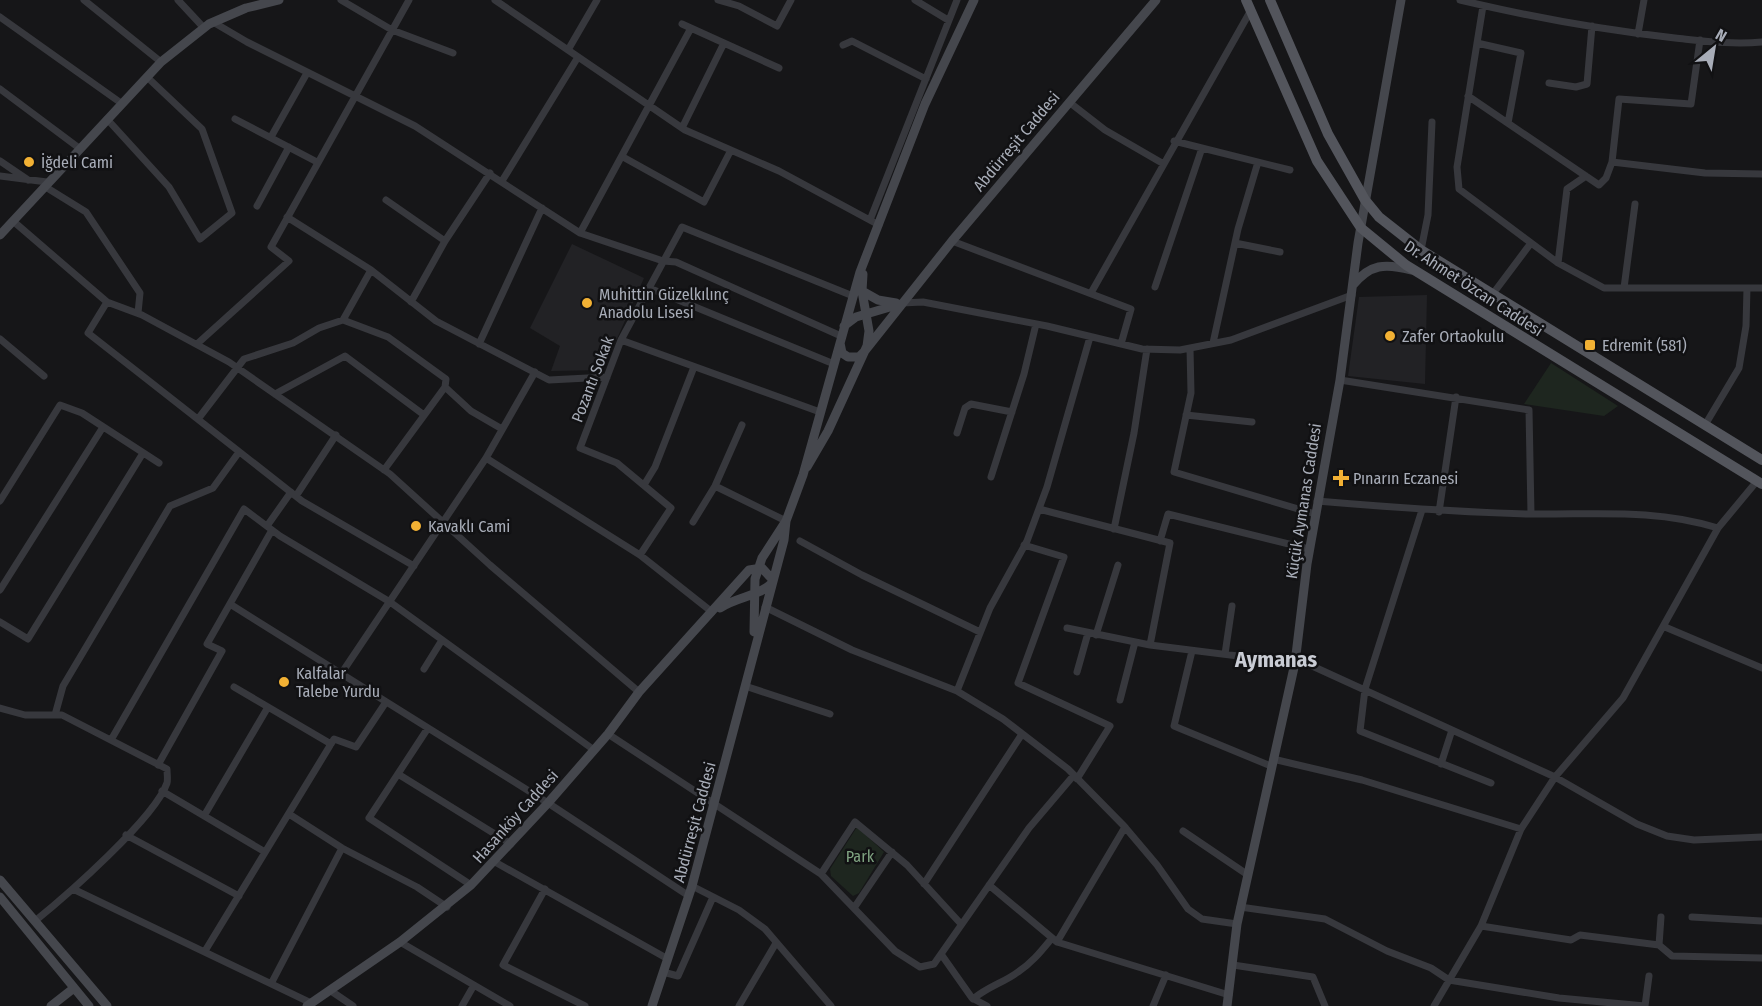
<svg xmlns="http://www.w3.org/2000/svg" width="1762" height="1006" viewBox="0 0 1762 1006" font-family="'Fira Sans Condensed',sans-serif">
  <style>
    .built { fill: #222225 }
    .green { fill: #1e261f }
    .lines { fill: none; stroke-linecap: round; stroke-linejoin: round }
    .street { stroke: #37383d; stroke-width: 7 }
    .secondary { stroke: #45474d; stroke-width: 9 }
    .primary { stroke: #53555c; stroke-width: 10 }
    .poi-dot { fill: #f2b134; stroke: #111113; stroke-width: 2 }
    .labels { text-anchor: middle; stroke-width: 5; stroke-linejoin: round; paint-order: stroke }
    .street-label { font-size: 16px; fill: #a8adb8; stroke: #111113 }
    .poi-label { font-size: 16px; fill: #a8adb8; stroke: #111113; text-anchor: start }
    .park-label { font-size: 16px; fill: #7fa381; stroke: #111113 }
    .district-label { font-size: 22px; font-weight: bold; fill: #c9ccd4; stroke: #111113 }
  </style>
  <rect width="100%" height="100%" fill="#161618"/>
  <path class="built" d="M572,244L644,278L603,370L551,371L560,346L530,328Z
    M1427,295L1425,384L1348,376L1359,297Z"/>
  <path class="green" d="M1551,363L1618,406L1604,416L1524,404Z
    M857,827L884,852L859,893L853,896L831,876L830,869Z"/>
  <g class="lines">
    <path class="street" d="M84,0L161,62
      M178,0L204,28
      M341,0L392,30L453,53
      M495,0L685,130L779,171L879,225
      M718,0L739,6L777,26L791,0
      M915,0L948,20
      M1460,0C1531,17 1603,30 1675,38C1704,41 1733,45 1762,42
      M1483,6L1457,167L1459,189L1558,263L1604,288H1762
      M0,17L121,103
      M213,22L247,42L415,126L580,233L663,261L676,262L841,336
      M682,24L779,68
      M1638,34L1644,0
      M1477,43L1521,53L1508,123
      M843,45L852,41L926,79
      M568,50L597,0
      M1549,83L1576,87L1587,84L1592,26
      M0,89L79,148
      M1468,96L1599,185L1606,178L1612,162L1705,173L1762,174
      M1069,102L1105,130L1162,163
      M107,119L169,187L200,239L232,213L202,129L147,77
      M235,119L317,162
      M682,128L724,43
      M271,137L307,73
      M1174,141L1290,170
      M623,157L704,202L731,150
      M0,161L28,180
      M1612,162L1619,99L1691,104L1700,40
      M0,176L47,182
      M502,181L578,57
      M44,186L86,212L140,293L138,313
      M386,200L445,241
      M257,206L289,147
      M287,217L371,270L436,321L549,380L607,377
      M870,220L957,0
      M13,221L107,302L142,315L229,362L390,474L490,565L639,692
      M580,233L691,28
      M952,241L1131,309L1121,344
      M1235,243L1280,252
      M1421,250L1428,215L1432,122
      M1558,263L1567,189L1586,176
      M1155,287L1202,148
      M649,288L834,364
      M1624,288L1635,204
      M1091,293L1251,10
      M1492,295L1531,243
      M107,302L88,333L302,501L414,566
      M411,302L445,241L490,173
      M902,303L923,302L1047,326L1142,349L1180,350L1231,340L1352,295
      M343,320L371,270
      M0,339L44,376
      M621,340L820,412
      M1213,343L1238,229L1258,162
      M197,344L289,261L271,247L409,0
      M479,344L542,208
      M1190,348L1191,393L1174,472L1315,514
      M1340,380L1529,410L1531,514
      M275,394L345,356L424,415
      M1186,415L1252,422
      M198,419L244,359L293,343L319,328L343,320L388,337L446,379L445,387
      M1705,425L1739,368L1746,326L1747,288
      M957,433L965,408L971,404L1012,412
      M486,458L640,555L712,612
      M384,470L445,387L471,411L502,429
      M991,477L1024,374L1036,324
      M644,485L655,467L694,367
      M715,486L786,521
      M296,496L336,435
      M0,501L60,405L82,413L159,463
      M1317,501C1387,507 1457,512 1528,514C1594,515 1654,508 1718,528
      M1039,509L1170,543L1150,645
      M1422,510L1365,689L1360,731L1491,783
      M1439,512L1456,397
      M693,522L715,486L742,425
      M267,526L291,492
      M1114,529L1134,433L1147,349
      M800,541L862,575L980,632
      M1160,541L1168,514L1309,549
      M1024,545L1064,557L1018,683L1110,726L1077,779
      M640,555L671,508L617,463L580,448L621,340L682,227L853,296
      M0,590L103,427
      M230,604L548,803L689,896
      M765,607L852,650L957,691L1003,719L1068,769L1124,826L1157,865L1188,909L1202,919L1237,924
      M0,622L28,639L143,453
      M1665,627L1762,668
      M1067,628L1150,645L1310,665L1555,777L1637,824L1667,836L1694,840L1762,837
      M1096,635L1118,565
      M1192,651L1174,726L1271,766
      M1225,654L1232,606
      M424,669L442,640
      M1077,672L1088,633
      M341,674L486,458L535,372
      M745,686L830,714
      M234,687L331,744
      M957,691L990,608L1027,541L1047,487L1090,337
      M1120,700L1135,642
      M0,708L25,715H62L167,769C167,774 168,779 167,783C155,818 66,896 35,921
      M55,715L63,686L170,506L213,488L239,452
      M428,728L369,818L471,885
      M608,734L821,874L895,951L920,967L934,964L1029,828L1074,775
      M111,740L244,509L280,536L390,602L594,750
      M1273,759L1362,780L1521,829
      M1441,764L1452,730
      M158,765L222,651L207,644L272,530
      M398,774L511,844
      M162,791L265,852
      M289,814L342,848L417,887L447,907
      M204,816L268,707
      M1183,831L1248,875
      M126,835L239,896
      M495,862L668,959
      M821,874L855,822L907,865L961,924
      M924,884L1022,734
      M989,885L1057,942L1229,995
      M692,886L739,910L765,929L831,1006
      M73,889L311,1003
      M545,889L503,965L585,1006
      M1240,907L1325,919L1387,951L1431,968L1449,980L1559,998L1645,1006
      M854,908L892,852
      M1692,917L1762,921
      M1481,926L1571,940L1580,935L1659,945L1672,956L1762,958
      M400,942L510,1006
      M1057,942L1125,827
      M1659,945L1661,917
      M205,951L334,739L356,747L386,702
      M941,954L972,998L987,1006
      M1233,965L1313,977L1325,1006
      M663,972L678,976L713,897
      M272,982L342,848
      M331,991L353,1006
      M973,999C989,986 1003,983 1018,972C1032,963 1042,950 1052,938
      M462,1006L474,985
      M739,1006L776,943
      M1153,1006L1166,975
      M1434,1006L1481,926L1521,829L1555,777L1623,698L1718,528L1757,481
      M1645,1006L1649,976"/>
    <path class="secondary" d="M0,235L161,62L209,24L246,8L279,0
      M1353,285C1370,264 1385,263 1411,270
      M862,291L878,300L896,303
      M844,326L856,317L900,304
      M840,343L842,353L848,357H859L864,352L952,241L1156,0
      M807,467L828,431L867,346L869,331L862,291L863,274
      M720,608C736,597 759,596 771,584
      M754,632L755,579L762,558L786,521
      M0,880L107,1006
      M0,897L89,1006
      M51,1006L74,988
      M307,1006L400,942L471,885L548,803L608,734L639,692L749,570L762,568L772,579
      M652,1006L692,886L784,540L786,521L803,475L860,272L925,104L974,0
      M1227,1006L1237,924L1295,663L1307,564L1340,380L1358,243L1401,0"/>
    <path class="primary" d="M1246,0L1317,161L1361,228L1406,265L1762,484
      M1270,0L1328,134L1365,200L1379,217L1421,250L1762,460"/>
  </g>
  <g class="poi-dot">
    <circle cx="29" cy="162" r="6"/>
    <circle cx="587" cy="303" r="6"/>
    <circle cx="1390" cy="336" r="6"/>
    <rect x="1584" y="339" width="12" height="12" rx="3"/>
    <path d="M1338 469h6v6h6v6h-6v6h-6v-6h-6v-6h6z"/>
    <circle cx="416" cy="526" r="6"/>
    <circle cx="284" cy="682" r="6"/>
  </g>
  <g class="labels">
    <g class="street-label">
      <text transform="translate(1016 141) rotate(-50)" y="6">Abdürreşit Caddesi</text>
      <text transform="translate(1474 288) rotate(33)" y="6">Dr. Ahmet Özcan Caddesi</text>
      <text transform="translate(592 379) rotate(-69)" y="6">Pozantı Sokak</text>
      <text transform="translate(1303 501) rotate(-81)" y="6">Küçük Aymanas Caddesi</text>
      <text transform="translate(515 816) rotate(-48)" y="6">Hasanköy Caddesi</text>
      <text transform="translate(694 822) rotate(-75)" y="6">Abdürreşit Caddesi</text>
    </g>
    <g class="poi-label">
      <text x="41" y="168">İğdeli Cami</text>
      <text x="599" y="300">Muhittin Güzelkılınç<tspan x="599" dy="18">Anadolu Lisesi</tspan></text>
      <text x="1402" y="342">Zafer Ortaokulu</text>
      <text x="1602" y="351">Edremit (581)</text>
      <text x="1353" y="484">Pınarın Eczanesi</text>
      <text x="428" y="532">Kavaklı Cami</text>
      <text x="296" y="679">Kalfalar<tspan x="296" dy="18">Talebe Yurdu</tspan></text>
    </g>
    <g class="park-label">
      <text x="860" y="862">Park</text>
    </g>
    <g class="district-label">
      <text x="1276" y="667">Aymanas</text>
    </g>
  </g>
  <g transform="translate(1714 48) rotate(30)" stroke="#111113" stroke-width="4.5" paint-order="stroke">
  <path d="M0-4.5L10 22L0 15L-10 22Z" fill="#a8adb8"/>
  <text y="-9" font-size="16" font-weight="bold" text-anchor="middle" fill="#a8adb8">N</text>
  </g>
</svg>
